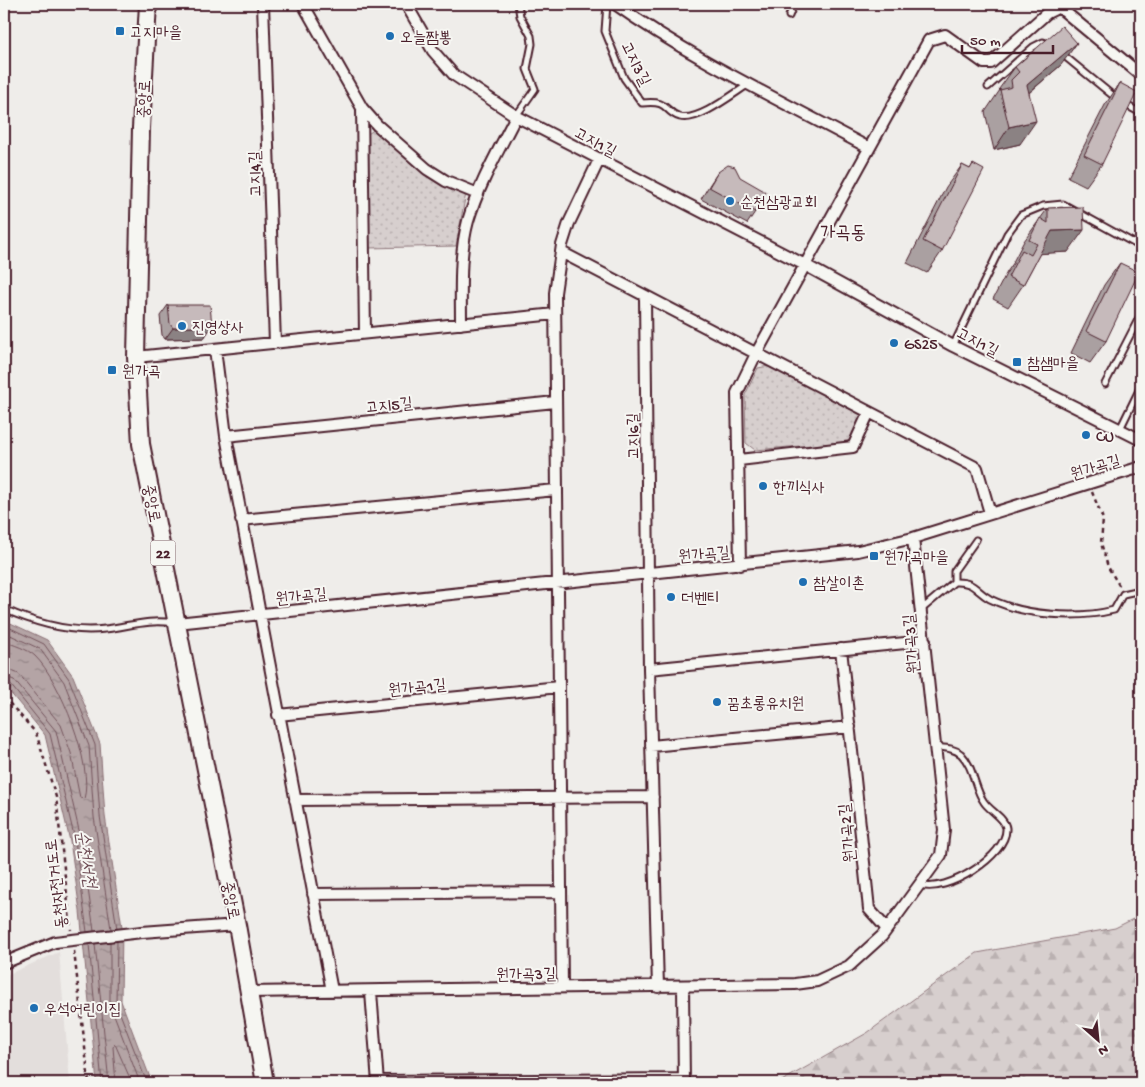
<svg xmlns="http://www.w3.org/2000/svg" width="1145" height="1087" viewBox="0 0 1145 1087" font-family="'Gochi Hand','Poor Story',sans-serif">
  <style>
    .built { fill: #e3dedc }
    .forest { fill: url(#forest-firs); stroke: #90777c }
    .park { fill: url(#park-dots); stroke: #90777c }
    .water { fill: url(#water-ripples); stroke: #8a6f74 }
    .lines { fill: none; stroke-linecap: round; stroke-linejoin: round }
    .shore { stroke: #74545c; stroke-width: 1 }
    .service-casing { stroke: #4a1f2b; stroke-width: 9 }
    .minor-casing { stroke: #4a1f2b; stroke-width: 14 }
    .primary-casing { stroke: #4a1f2b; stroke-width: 20 }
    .path { stroke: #4a1f2b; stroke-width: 2.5; stroke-dasharray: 4 4; stroke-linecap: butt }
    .service { stroke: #f6f6f2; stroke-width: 5 }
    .minor { stroke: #f6f6f2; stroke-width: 10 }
    .primary { stroke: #f6f6f2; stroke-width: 16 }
    .minor-bridge-casing { stroke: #4a1f2b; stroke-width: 14; stroke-linecap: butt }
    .minor-bridge { stroke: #f6f6f2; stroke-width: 10 }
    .wall { fill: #aaa0a1; stroke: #4a1f2b }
    .shaded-wall { fill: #8b8283; stroke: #4a1f2b }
    .building { fill: #c6babb; stroke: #4a1f2b }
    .poi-dot { fill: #1f6fb2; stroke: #f6f6f2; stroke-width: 2 }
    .labels { text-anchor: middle; stroke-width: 4; stroke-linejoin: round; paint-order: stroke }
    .shield { fill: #f6f6f2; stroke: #7e6067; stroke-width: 1 }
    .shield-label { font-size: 15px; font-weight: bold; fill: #4a1f2b }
    .poi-label { font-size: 16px; fill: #4a1f2b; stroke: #f6f6f2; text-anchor: start }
    .street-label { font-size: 16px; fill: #4a1f2b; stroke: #f6f6f2 }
    .water-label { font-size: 18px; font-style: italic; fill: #6f4e56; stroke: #f6f6f2 }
    .quarter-label { font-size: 19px; fill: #4a1f2b; stroke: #f6f6f2 }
  </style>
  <defs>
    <pattern id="forest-firs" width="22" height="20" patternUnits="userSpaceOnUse" patternTransform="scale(1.25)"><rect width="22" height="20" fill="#d7cfce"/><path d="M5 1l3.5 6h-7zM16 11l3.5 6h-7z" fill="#bab1b1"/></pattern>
    <pattern id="park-dots" width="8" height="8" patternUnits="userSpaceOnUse" patternTransform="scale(1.25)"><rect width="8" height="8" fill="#d7cfce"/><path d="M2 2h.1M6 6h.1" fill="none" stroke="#bab1b1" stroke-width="1.8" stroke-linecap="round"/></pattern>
    <pattern id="water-ripples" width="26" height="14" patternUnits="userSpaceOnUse" patternTransform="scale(1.25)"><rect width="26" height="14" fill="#b4a4a5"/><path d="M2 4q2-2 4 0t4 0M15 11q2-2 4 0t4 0" fill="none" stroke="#948587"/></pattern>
  </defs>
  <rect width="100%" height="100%" fill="#efedea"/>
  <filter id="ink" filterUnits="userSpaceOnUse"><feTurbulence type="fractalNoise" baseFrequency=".02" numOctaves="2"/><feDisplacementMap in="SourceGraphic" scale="10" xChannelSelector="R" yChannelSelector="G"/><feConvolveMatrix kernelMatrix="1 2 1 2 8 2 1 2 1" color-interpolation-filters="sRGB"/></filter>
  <g filter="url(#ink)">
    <path class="built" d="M59,952L70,1083H4L8,1061L4,1040V976Z"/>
    <path class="forest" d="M1141,915V1083H778L867,1033L977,953L1115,928Z"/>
    <path class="park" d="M376,128L466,193L456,246L368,248L364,137Z
      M769,366L861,415L850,440L846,442L755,450L746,443L745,395L758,368Z"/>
    <path class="water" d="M4,620L47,640L73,676L100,744L105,816L122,927L121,1001L152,1083H97L80,911L70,841L45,735L4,685Z"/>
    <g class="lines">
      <path class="shore" d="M4,625L44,644L69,679L95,745L100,816L117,929
        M4,632L40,649L64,682L89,746L94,817L111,929
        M4,641C13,645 28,649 35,656C60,680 94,766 84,799L80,798L71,753L61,725L19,674L4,668
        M4,676L14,680L56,731L81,839L94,931
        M4,682L10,684L50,734L75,840L87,932
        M117,941L116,1003L147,1083
        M110,942V1004L140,1083
        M89,944L102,1083
        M95,944L109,1083
        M116,1083L113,1047L115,1044L132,1083"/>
      <g class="service-casing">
        <path id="service" d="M607,4L605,31L624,78L642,103C671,100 662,111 680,117C698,122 733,94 749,84
          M789,16L794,4
          M1062,54L1117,99
          M988,87L1033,47L1043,42L1049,44
          M1124,104L1141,113
          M516,116L535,89L527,69L532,44L531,36L520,16L518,4
          M953,346L1007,234L1021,215L1043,206L1063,204L1141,247
          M1105,384L1141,314
          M1120,429L1141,386
          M954,582C975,581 975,591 990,599C1025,616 1078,619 1114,610L1123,594L1141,590
          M954,582V571L976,540
          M4,609C35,623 70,633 105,629C131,626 147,619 174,623
          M922,609L954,582
          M921,885C945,894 1008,856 1006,828C1005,818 990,811 984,802C974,788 974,767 961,754C954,748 945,748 936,747"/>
      </g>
      <g class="minor-casing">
        <path id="minor" d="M263,4L275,343
          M303,4L362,108L377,125L427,169L446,181L478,194
          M406,4L433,51L454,75L516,116L805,265L953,346L1141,440
          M615,4C694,60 784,102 869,148
          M362,108L365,333
          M561,252L977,468L990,513
          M645,298L649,669L658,987
          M461,324C461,289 459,254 468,221C479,184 499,150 516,116
          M215,349L226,436L332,991
          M136,357L555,314
          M226,436L555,402
          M739,460L853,447L869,412
          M241,520L556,490
          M740,565L737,393L756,354L929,40L945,35L984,63H991L1047,13L1059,7L1141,75
          M177,623L858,551L913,538L1141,467
          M841,649L869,909L887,929
          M649,669L925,641
          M278,715L559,687
          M651,746L850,727
          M295,800L653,797
          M313,894L560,892
          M142,932L237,925
          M4,963L55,942
          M683,986L684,1083
          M562,987L555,293L562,245L569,223L599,160
          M248,992L795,984L817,981L849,966L882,936L941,855L944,830L913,538
          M371,992L378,1083
          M377,1081L684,1079"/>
      </g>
      <g class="primary-casing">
        <path id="primary" d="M148,4L141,128L136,357L141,444L237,925L265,1083"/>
      </g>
      <path class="path" d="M1092,492L1103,519L1101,543L1108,567L1120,587
        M4,697L36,733L56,797L71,930
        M74,951L89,1083"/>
      <use href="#service" class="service"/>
      <use href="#minor" class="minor"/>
      <use href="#primary" class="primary"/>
      <g class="minor-bridge-casing">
        <path id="minor-bridge" d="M55,942L142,932"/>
      </g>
      <use href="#minor-bridge" class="minor-bridge"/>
    </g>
    <path class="wall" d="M1061,65L1029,93L1020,144L994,150L985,112L1000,90L999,89L1015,67Z
      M1120,83L1102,164L1086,186L1068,177L1105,105Z
      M973,164L942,251L927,273L907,263L946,187L962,165L970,169Z
      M718,172L755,212L747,224L701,199L710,184Z
      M1048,208L1068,252L1040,253L1023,285L1008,307L993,299L1007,272L1014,262H1013L1024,241Z
      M1141,222V233L1137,231Z
      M1120,263L1106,341L1090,363L1071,353L1104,285Z
      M168,305L212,326L204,338L165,339L162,335L160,316Z"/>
    <path class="shaded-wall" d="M1077,43L1061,65L1011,108L1027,85Z
      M1036,121L1020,144L994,150L1009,127Z
      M1084,230L1068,252L1036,254L1052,231Z
      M212,326L204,338L165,339L173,328Z"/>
    <path class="building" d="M1062,26L1077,43L1027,85L1036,121L1009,127L1000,90L1012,87L1011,80L1019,72L1015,67Z
      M1120,83L1137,92L1102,164L1084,155Z
      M973,164L984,170L942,251L923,241L962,165L970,169Z
      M728,165L735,167L740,177L766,192L755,212L709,187L718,172Z
      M1083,207L1084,230L1052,231L1023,285L1008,277L1022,250L1031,255L1037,244L1029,240L1040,218L1048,223V208Z
      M1120,263L1139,272L1106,341L1086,331Z
      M168,305H210L212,326L173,328L170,324Z"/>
  </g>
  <g class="poi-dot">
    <rect x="115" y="26" width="10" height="10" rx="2.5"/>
    <circle cx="390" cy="36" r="5"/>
    <circle cx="730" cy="201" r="5"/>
    <circle cx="182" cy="326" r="5"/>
    <circle cx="894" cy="343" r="5"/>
    <rect x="1012" y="357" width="10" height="10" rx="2.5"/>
    <rect x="107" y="365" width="10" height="10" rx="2.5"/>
    <circle cx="1086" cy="435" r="5"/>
    <circle cx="763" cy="486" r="5"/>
    <rect x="869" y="551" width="10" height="10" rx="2.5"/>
    <circle cx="803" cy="582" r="5"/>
    <circle cx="671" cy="597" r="5"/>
    <circle cx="717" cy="702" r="5"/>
    <circle cx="34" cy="1008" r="5"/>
  </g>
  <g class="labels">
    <rect class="shield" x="150.5" y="540.5" width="25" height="25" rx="4"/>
    <g class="shield-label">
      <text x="163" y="558">22</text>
    </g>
    <g class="poi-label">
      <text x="130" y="37">고지마을</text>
      <text x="400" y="42">오늘짬뽕</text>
      <text x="740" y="207">순천삼광교회</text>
      <text x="192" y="332">진영상사</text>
      <text x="904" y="349">GS25</text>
      <text x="1027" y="368">참샘마을</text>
      <text x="122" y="376">원가곡</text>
      <text x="1096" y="441">CU</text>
      <text x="773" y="492">한끼식사</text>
      <text x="884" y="562">원가곡마을</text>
      <text x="813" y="588">참살이촌</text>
      <text x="681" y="603">더벤티</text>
      <text x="727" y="708">꿈초롱유치원</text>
      <text x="44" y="1014">우석어린이집</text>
    </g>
    <g class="street-label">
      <text transform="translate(637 63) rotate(63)" y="6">고지3길</text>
      <text transform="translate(143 99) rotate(-87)" y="6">중앙로</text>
      <text transform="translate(596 141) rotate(28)" y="6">고지1길</text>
      <text transform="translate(254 174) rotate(-92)" y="6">고지4길</text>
      <text transform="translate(978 341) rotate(27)" y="6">고지1길</text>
      <text transform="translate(389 404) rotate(-6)" y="6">고지5길</text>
      <text transform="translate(632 436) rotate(-91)" y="6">고지6길</text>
      <text transform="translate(1095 466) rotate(-17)" y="6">원가곡길</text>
      <text transform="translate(153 503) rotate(79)" y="6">중앙로</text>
      <text transform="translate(704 553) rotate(-5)" y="6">원가곡길</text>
      <text transform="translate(301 595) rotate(-6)" y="6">원가곡길</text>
      <text transform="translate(910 644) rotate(-95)" y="6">원가곡3길</text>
      <text transform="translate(417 686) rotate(-6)" y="6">원가곡1길</text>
      <text transform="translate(846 833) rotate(-96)" y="6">원가곡2길</text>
      <text transform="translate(55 884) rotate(-97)" y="6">동천자전거도로</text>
      <text transform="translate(232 900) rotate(79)" y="6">중앙로</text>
      <text transform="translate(526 973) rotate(-1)" y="6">원가곡3길</text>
    </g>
    <g class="water-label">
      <text transform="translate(87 859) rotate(81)" y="6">순천서천</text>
    </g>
    <g class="quarter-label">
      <text x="843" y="238">가곡동</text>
    </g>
  </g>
  <rect width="1145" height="1087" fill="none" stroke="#f6f6f2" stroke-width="20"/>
  <rect x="10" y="10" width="1125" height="1067" fill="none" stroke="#4a1f2b" stroke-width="2" filter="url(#ink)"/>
  <g transform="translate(1098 1040) rotate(153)" stroke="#f6f6f2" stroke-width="4" paint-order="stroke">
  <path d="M0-4L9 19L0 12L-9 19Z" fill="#4a1f2b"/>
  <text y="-8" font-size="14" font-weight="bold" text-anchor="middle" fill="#4a1f2b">N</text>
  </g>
  <path d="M962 45v8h91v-8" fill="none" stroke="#4a1f2b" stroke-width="2.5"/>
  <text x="970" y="45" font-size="15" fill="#4a1f2b" stroke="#f6f6f2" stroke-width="4" paint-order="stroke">50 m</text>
</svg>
